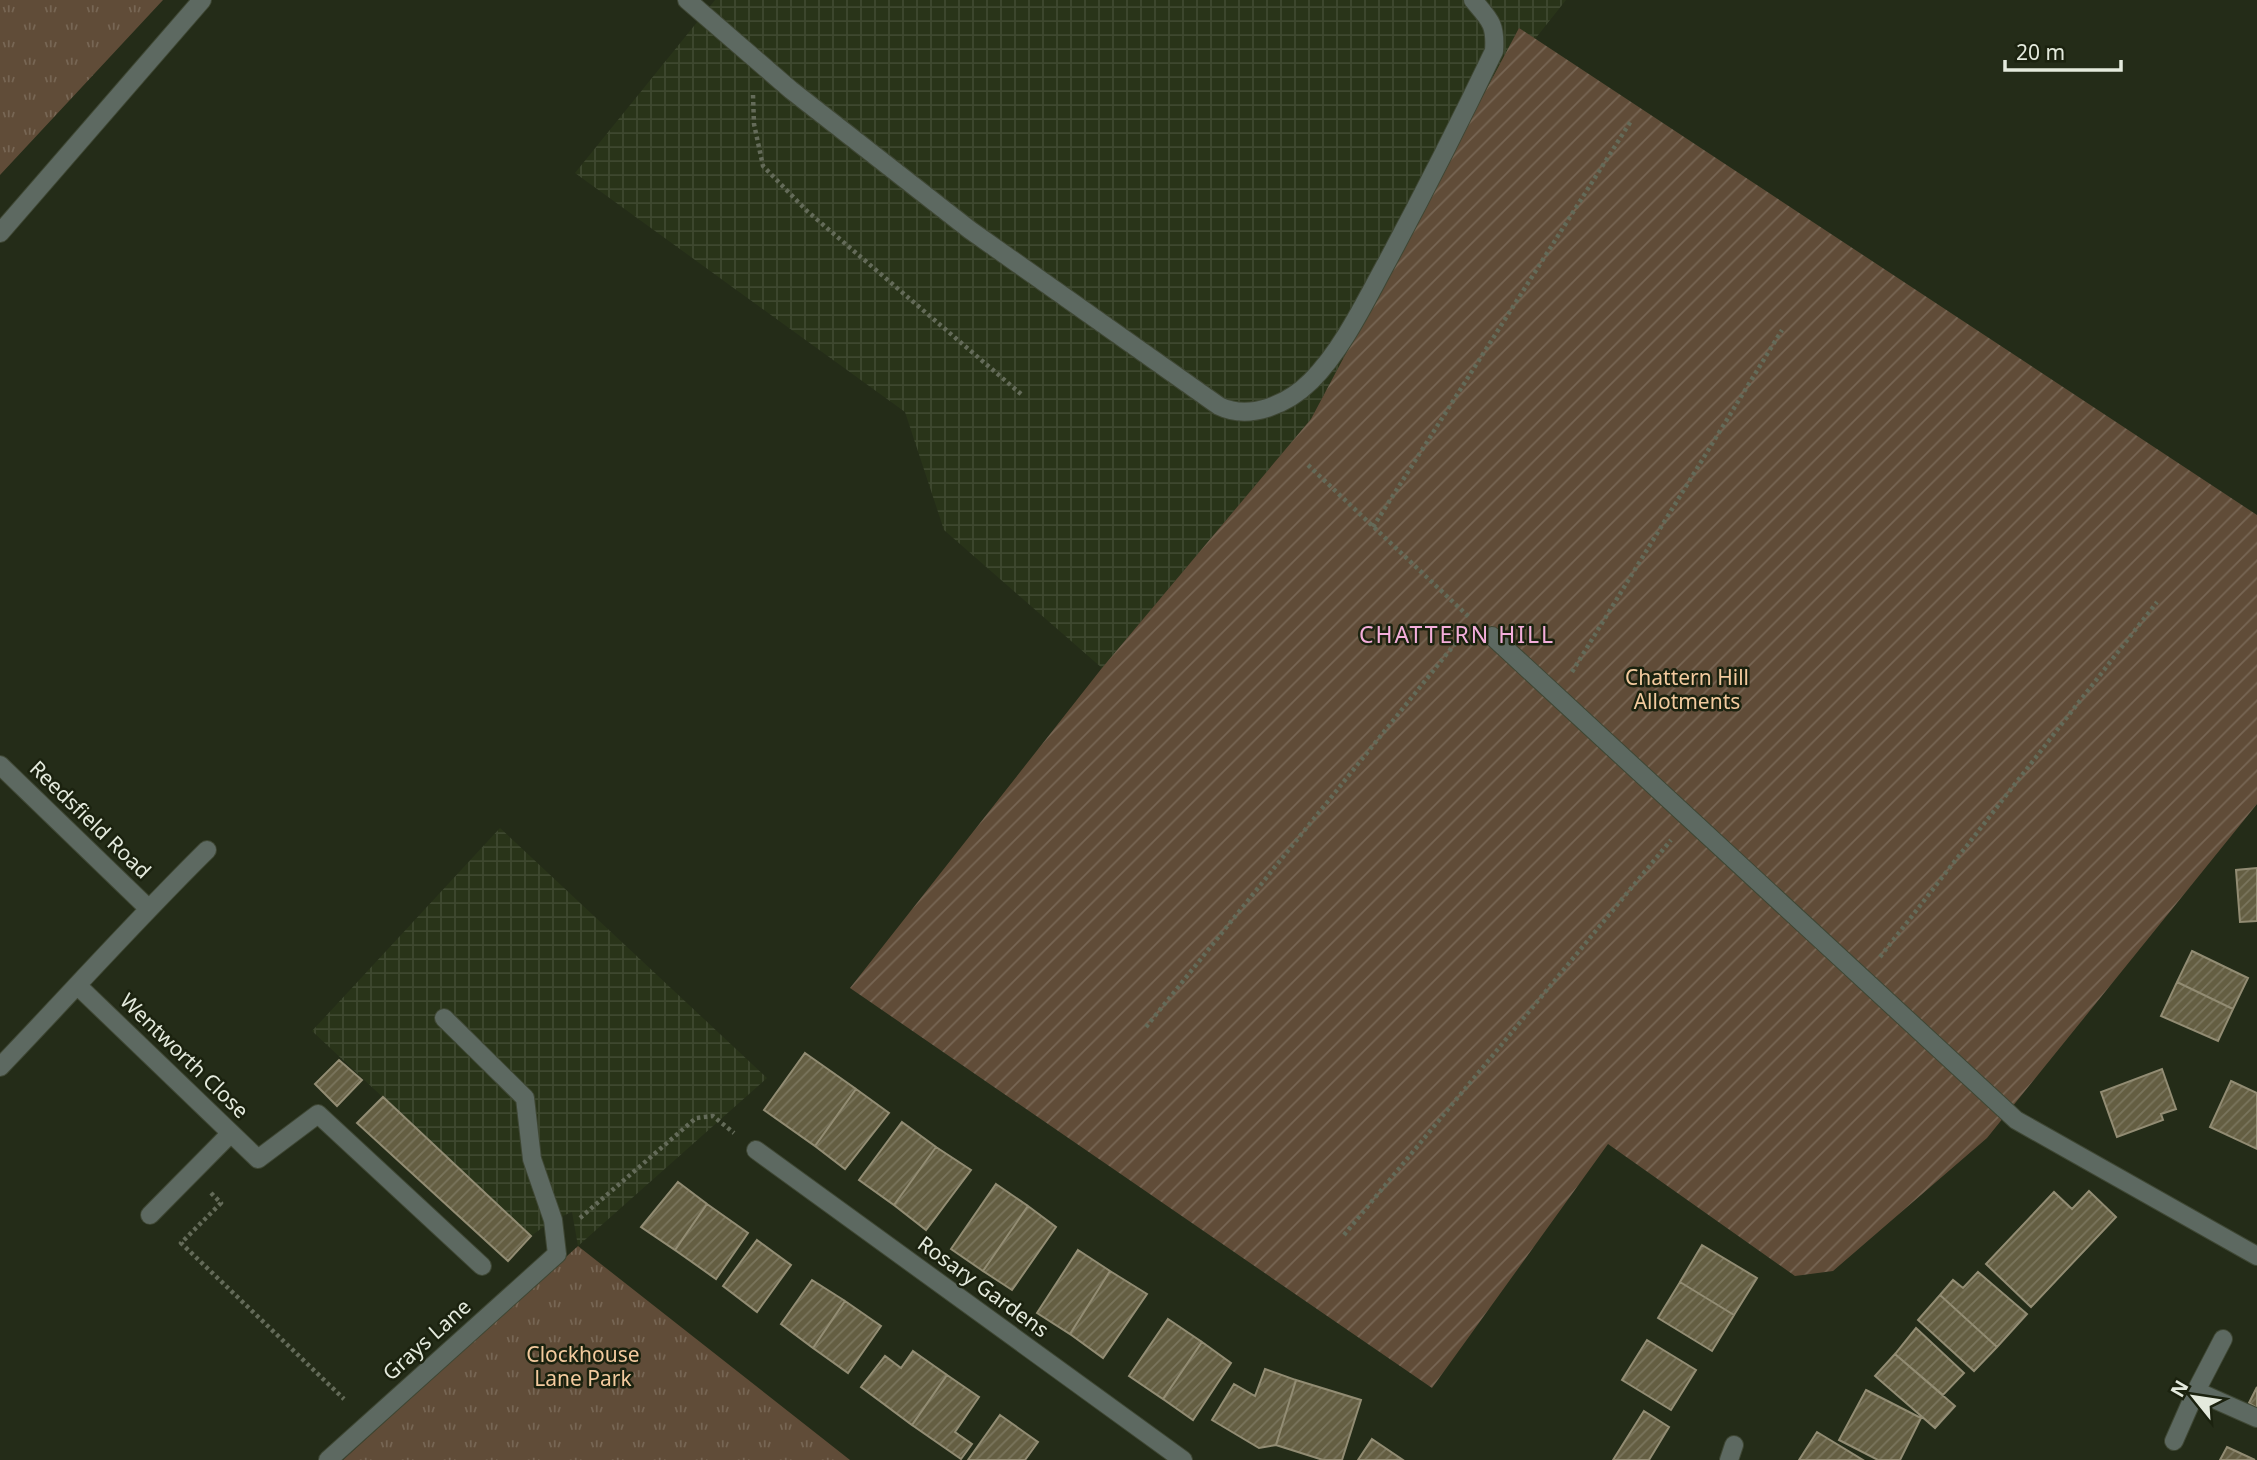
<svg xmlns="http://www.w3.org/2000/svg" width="2257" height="1460" viewBox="0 0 2257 1460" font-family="'Noto Sans',sans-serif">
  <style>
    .industrial { fill: url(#industrial-grid) }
    .park { fill: url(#park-tufts) }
    .garden { fill: url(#garden-furrows) }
    .building { fill: url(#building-hatch); stroke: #928c73; stroke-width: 2 }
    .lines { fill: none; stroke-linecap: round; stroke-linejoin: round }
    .minor-casing { stroke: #3f4734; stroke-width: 20 }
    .path { stroke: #646b59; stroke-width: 4.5; stroke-dasharray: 3.5 3.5; stroke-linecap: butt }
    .minor { stroke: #5d6961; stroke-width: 18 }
    .labels { text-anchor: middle; stroke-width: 5; stroke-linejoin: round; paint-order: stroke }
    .park-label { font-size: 21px; fill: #f3ca9e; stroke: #1b220f }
    .street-label { font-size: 21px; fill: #e4eadd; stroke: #1b220f }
    .neighbourhood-label { font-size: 23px; letter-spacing: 2px; fill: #f4aedb; stroke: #1b220f }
  </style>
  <defs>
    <pattern id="industrial-grid" width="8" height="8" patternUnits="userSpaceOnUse" patternTransform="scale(1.75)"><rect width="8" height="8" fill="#293419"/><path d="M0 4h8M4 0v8" fill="none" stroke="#3e482f"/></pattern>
    <pattern id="park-tufts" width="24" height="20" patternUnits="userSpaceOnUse" patternTransform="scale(1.75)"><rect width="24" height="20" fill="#604c38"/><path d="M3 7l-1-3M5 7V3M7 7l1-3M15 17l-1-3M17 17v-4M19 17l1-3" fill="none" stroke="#776654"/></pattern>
    <pattern id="garden-furrows" width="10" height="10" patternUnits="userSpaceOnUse" patternTransform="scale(1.75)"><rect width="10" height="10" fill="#604c38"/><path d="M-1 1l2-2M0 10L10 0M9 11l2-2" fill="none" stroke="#776654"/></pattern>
    <pattern id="building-hatch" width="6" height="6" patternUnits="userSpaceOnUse" patternTransform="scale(1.75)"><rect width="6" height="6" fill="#645e42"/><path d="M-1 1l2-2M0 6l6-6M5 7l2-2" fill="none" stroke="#7a755d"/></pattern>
  </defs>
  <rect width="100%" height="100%" fill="#242c18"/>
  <path class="industrial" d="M715,0H1566L1535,39L1519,28L1311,419L1102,668L944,530L905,412L575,173Z
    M500,828L767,1078L578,1246L572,1212L553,1220L531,1236L312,1031Z"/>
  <path class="park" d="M0,0H163L0,175Z
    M578,1246L850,1460H343Z"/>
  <path class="garden" d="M1519,28L2257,515V804L1987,1138L1833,1271L1795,1276L1608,1144L1432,1388L850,988L1102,668L1311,419Z"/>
  <path class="building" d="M2257,868V921L2240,922L2236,870Z
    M2192,951L2248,978L2233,1009L2177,982Z
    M2177,982L2233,1009L2218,1041L2161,1016Z
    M805,1053L856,1089L815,1146L764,1110Z
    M339,1060L362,1080L337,1106L315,1084Z
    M2162,1069L2176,1109L2161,1114L2163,1120L2117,1137L2101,1092Z
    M2231,1081L2257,1093V1149L2210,1127Z
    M856,1089L889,1113L845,1169L815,1146Z
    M383,1097L531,1236L508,1261L357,1123Z
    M902,1122L936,1147L894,1205L859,1180Z
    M936,1147L971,1170L926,1230L894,1205Z
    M678,1182L707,1204L675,1250L641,1227Z
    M996,1184L1028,1206L983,1271L951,1249Z
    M2089,1191L2116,1217L2031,1307L1986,1264L2054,1192L2072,1209Z
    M707,1204L748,1233L716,1279L675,1250Z
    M1028,1206L1056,1227L1012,1290L983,1271Z
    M757,1240L791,1265L757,1312L723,1286Z
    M1702,1245L1757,1278L1734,1315L1680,1282Z
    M1078,1250L1110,1271L1070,1334L1037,1313Z
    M1110,1271L1147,1294L1103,1358L1070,1334Z
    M1978,1272L2027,1314L1997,1347L1940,1295L1953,1280L1963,1288Z
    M812,1280L845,1301L813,1348L781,1324Z
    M1680,1282L1734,1315L1712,1351L1658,1318Z
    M1940,1295L1997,1347L1974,1371L1918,1320Z
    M845,1301L881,1326L848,1373L813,1348Z
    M1168,1319L1202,1342L1163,1399L1129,1376Z
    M1916,1328L1964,1373L1943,1395L1895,1354Z
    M1647,1340L1696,1370L1671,1410L1622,1380Z
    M1202,1342L1231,1363L1193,1420L1163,1399Z
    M913,1351L947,1375L912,1425L861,1387L885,1356L901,1368Z
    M1895,1354L1955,1406L1935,1428L1875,1376Z
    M1265,1369L1296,1380L1276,1445L1259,1448L1212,1420L1234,1384L1255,1396Z
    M947,1375L979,1397L955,1432L972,1444L961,1459L912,1425Z
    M1296,1380L1361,1400L1342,1460H1323L1276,1445Z
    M2257,1387V1408L2249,1403Z
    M1866,1390L1921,1418L1900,1460H1878L1839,1440Z
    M1644,1411L1669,1427L1649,1460H1613Z
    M1000,1415L1038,1442L1025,1460H968Z
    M1817,1432L1863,1460H1799Z
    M1372,1439L1403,1460H1358Z
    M2227,1447L2255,1460H2220Z"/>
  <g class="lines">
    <g class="minor-casing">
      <path id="minor" d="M687,0L791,90L970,230L1219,406C1250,421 1288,404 1311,381C1343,349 1366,300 1388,260C1425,191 1460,122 1494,51C1496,24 1490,20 1473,0
        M0,233L202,0
        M1492,636L2016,1120L2257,1256
        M0,765L148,908
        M78,986L258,1159L318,1114L482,1266
        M0,1067C69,995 136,920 207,850
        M756,1150L1183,1460
        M150,1215L231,1133
        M2196,1391L2257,1418
        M2174,1441L2196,1391L2223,1339
        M328,1460L557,1254L553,1220L532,1159L525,1098L444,1018
        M1729,1460L1734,1445"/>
    </g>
    <path class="path" d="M753,95L754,124L763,166L807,211L1021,394
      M1308,465L1470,618
      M1373,527L1631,121
      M1572,672L1782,330
      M1880,957L2157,602
      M1146,1027L1462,635
      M211,1193L221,1203L181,1243L344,1399
      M580,1218L696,1118L713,1116L734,1133
      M1344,1235L1671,840"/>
    <use href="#minor" class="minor"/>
  </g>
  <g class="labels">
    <g class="park-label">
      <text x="1687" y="685">Chattern Hill<tspan x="1687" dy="24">Allotments</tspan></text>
      <text x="583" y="1362">Clockhouse<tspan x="583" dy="24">Lane Park</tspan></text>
    </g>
    <g class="street-label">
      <text transform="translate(90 820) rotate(44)" y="7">Reedsfield Road</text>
      <text transform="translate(184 1056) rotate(44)" y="7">Wentworth Close</text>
      <text transform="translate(983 1287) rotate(36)" y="7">Rosary Gardens</text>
      <text transform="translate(427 1340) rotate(-42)" y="7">Grays Lane</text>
    </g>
    <g class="neighbourhood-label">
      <text x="1457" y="643">CHATTERN HILL</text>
    </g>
  </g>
  <g transform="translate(2194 1397) rotate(300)" stroke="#1b220f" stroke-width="5" paint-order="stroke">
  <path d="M0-5L12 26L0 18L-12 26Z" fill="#e4eadd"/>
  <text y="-10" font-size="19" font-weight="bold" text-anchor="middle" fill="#e4eadd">N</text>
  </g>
  <path d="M2005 60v10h116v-10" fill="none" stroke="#e4eadd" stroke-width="3.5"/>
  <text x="2016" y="60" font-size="21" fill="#e4eadd" stroke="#1b220f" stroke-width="5" paint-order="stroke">20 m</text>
</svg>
